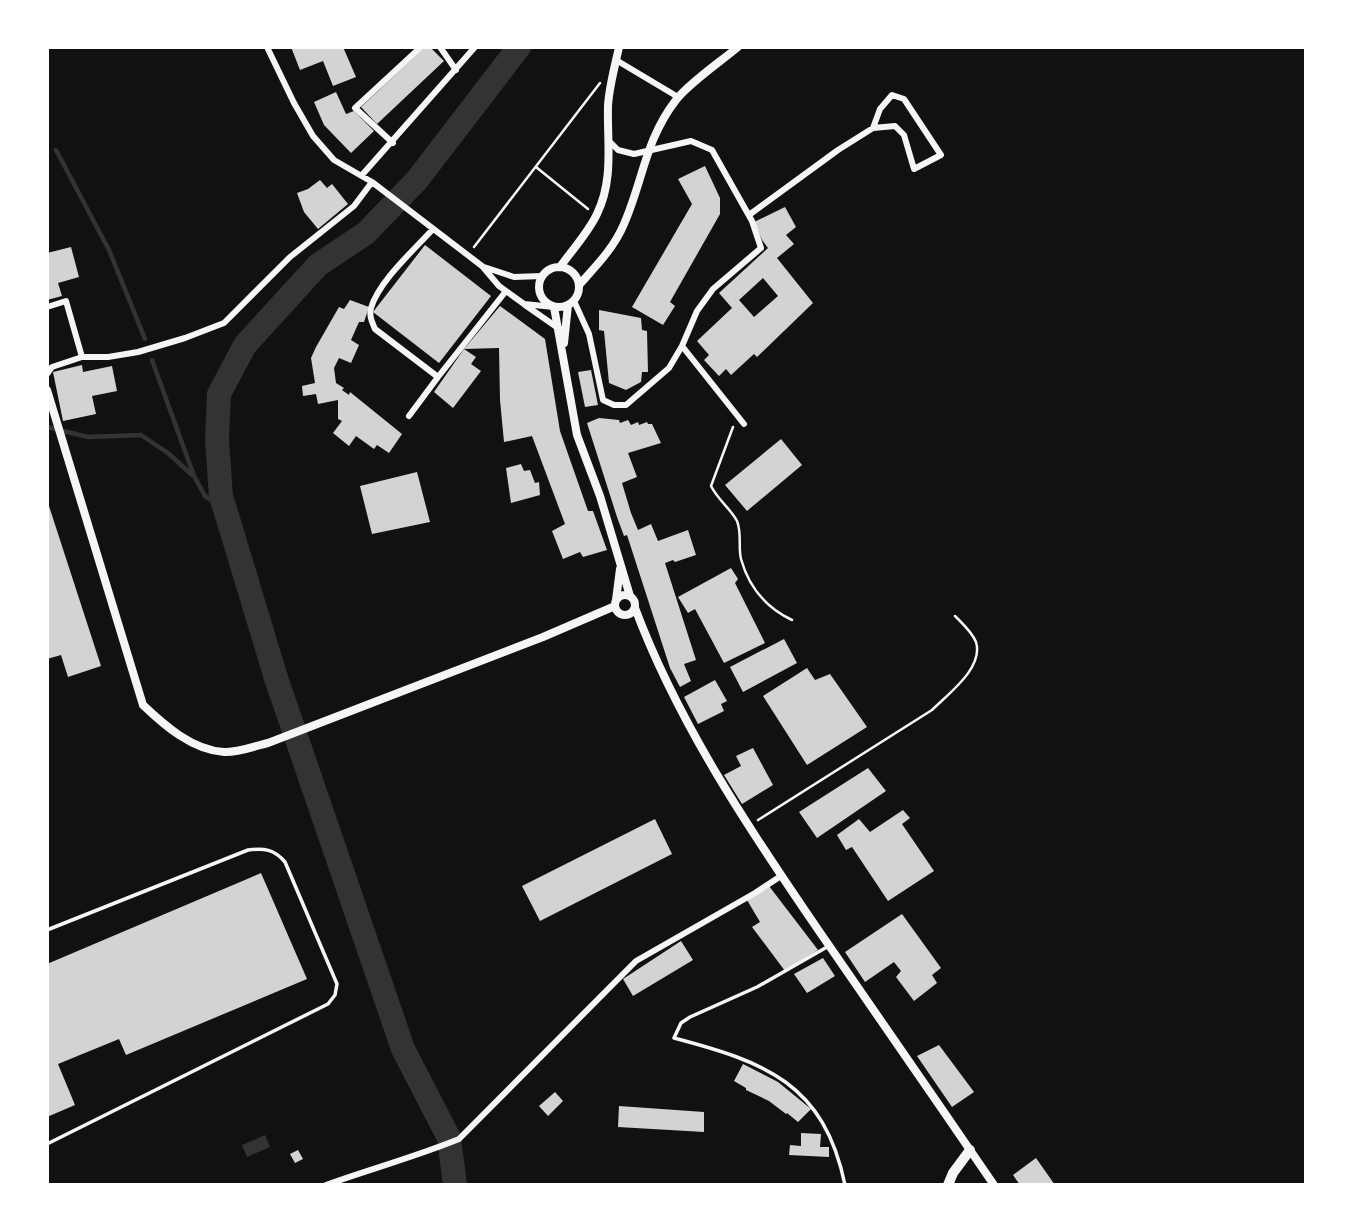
<svg xmlns="http://www.w3.org/2000/svg" width="1353" height="1232" viewBox="0 0 1353 1232" font-family="'Open Sans',sans-serif">
  <style>
    .water { fill: #333 }
    .lines { fill: none; stroke-linecap: round; stroke-linejoin: round }
    .stream { stroke: #333; stroke-width: 4.5 }
    .river { stroke: #333; stroke-width: 24 }
    .building { fill: #d3d3d3; fill-rule: evenodd }
    .path { stroke: #f5f5f5; stroke-width: 2.5 }
    .service { stroke: #f5f5f5; stroke-width: 3.5 }
    .minor { stroke: #f5f5f5; stroke-width: 6 }
    .tertiary { stroke: #f5f5f5; stroke-width: 8 }
    .trunk { stroke: #f5f5f5; stroke-width: 10 }
  </style>
  <rect width="100%" height="100%" fill="#111"/>
  <path class="water" d="M265,1135L270,1147L247,1157L242,1145Z"/>
  <g class="lines">
    <path class="stream" d="M56,150L109,250L145,339
      M152,360L194,476L205,496L225,509
      M47,427L88,437L141,435L168,453L192,475"/>
    <path class="river" d="M455,1185L449,1138L403,1049L276,678L225,509L221,497L217,440L219,394L245,345L318,265L366,233L417,180L519,47"/>
  </g>
  <path class="building" d="M291,47H343L356,77L333,86L323,61L300,70Z
    M425,47H430L444,61L377,124L361,107Z
    M336,92L346,114L354,111L374,131L351,153L324,125L314,102Z
    M705,166L720,198V214L670,302L675,306L663,325L632,307L692,204L678,179Z
    M320,180L327,188L332,184L348,204L318,229L304,212L297,193L308,189Z
    M785,207L796,227L786,235L794,244L777,258L813,303L757,357L754,354L731,375L726,369L719,376L704,360L709,355L697,341L732,308L719,293L768,248L762,240L754,222ZM763,278L778,296L754,317L739,300Z
    M425,245L491,296L439,363L373,312Z
    M71,247L79,277L58,283L62,296L47,300V253Z
    M350,300L369,307L364,322H359L351,340L359,345L351,363L339,358L334,368L336,383L344,388L342,390L349,395L350,392L402,434L389,453L377,445L374,449L356,436L349,446L333,433L342,421L338,419V400L318,404L316,394L303,396L302,386L315,383L311,358L316,347L339,307L344,309Z
    M500,306L545,339L560,431L588,511H593L607,550L583,557L580,552L563,559L552,531L565,524L532,436L504,442L500,400L499,348L464,349L476,357L471,364L481,371L453,408L434,392L464,349Z
    M599,310L641,318L642,330L647,331L648,372H642L641,382L626,390L609,383L604,331L599,330Z
    M82,365L83,372L112,366L117,391L92,396L96,414L63,421L53,372Z
    M591,370L598,405L585,407L578,372Z
    M599,418L619,420L620,423L628,420L631,425L638,422L639,425L647,422L648,424H652L661,443L628,453L637,477L622,483L631,513L638,530L651,524L658,541L688,530L696,555L675,562L673,560L665,563L696,660L684,664L691,681L680,687L670,668L627,535L624,536L617,517L587,423Z
    M781,439L802,465L747,511L725,485Z
    M521,464L524,471L530,470L535,483L539,482L540,495L511,503L506,468Z
    M417,472L430,522L372,534L360,486Z
    M48,503L101,666L68,677L61,655L47,659Z
    M731,568L738,579L735,583L765,643L724,663L695,609L688,613L678,597Z
    M784,639L797,663L743,692L730,667Z
    M807,668L815,680L830,674L867,727L807,765L763,696Z
    M715,680L727,701L721,704L724,711L698,724L684,697Z
    M753,748L773,785L742,804L724,775L741,766L736,756Z
    M868,768L886,791L817,838L799,812Z
    M903,810L910,818L902,824L934,871L888,901L852,847L846,850L837,835L859,819L870,832Z
    M655,819L672,854L540,921L522,886Z
    M261,873L307,979L126,1055L119,1039L58,1064L75,1105L47,1117V964Z
    M769,886L818,950L785,971L752,927L760,922L747,900Z
    M902,914L941,968L932,975L937,983L914,1001L896,977L901,971L894,962L865,982L845,952Z
    M681,941L693,960L633,996L623,979Z
    M823,958L835,976L807,993L794,974Z
    M939,1045L974,1092L952,1107L917,1056Z
    M743,1064L778,1082L811,1109L798,1122L787,1113L786,1114L769,1101L746,1090V1088L734,1081Z
    M555,1092L563,1101L548,1116L539,1106Z
    M619,1106L704,1112V1132L618,1127Z
    M801,1133L821,1134L820,1147H829V1157L789,1155L790,1145L801,1146Z
    M298,1150L303,1159L295,1163L290,1154Z
    M1036,1158L1055,1185H1020L1013,1175Z"/>
  <g class="lines">
    <path class="path" d="M536,167L588,209
      M474,247L600,83
      M733,427L711,486C718,500 730,508 737,521C742,533 738,547 741,559C749,588 767,608 792,620
      M758,820L932,710C948,694 984,668 976,642C972,632 963,624 955,616"/>
    <path class="service" d="M47,930L248,850C264,848 274,849 285,862L337,984L335,995L328,1004L47,1144
      M827,947L757,987L690,1017L681,1023L674,1038C765,1062 824,1083 845,1185"/>
    <path class="minor" d="M267,47L294,103L313,136L334,160L372,182L482,266L499,286L524,304L554,307
      M440,47L456,70
      M616,60L678,97
      M610,142L618,150L634,154L691,141L712,150L752,221L761,248L713,289L697,311L682,346L744,424
      M393,143L355,108L421,47
      M362,175L475,47
      M749,215L838,150L873,128L895,126L904,135L914,169L941,155L904,99L892,95L880,109L873,128
      M433,229C414,250 379,281 371,308C369,316 372,322 375,329L438,377L506,291
      M484,267L514,277L542,276
      M574,301L589,334L603,400L614,405H626L669,368L682,346
      M525,305L558,328
      M47,307L66,301L82,357
      M47,374L52,367L82,357H108L138,352L185,338L224,323L290,257L354,206L372,182
      M409,416L438,377
      M326,1185C370,1169 415,1157 459,1139L636,961L755,893L781,876"/>
    <path class="tertiary" d="M539 287a20 20 0 1 1 40 0a20 20 0 1 1-40 0Z
      M560,267C572,250 588,233 597,214C614,179 607,143 608,106C609,87 615,66 619,47
      M579,285C596,266 614,248 624,224C643,181 645,140 676,100C689,83 720,62 738,47
      M554,307L577,435L600,496L630,596
      M564,343L568,305
      M47,390L143,705C164,725 192,750 224,752C237,753 255,746 268,743L543,637L615,606
      M615 605a10 10 0 1 1 20 0a10 10 0 1 1-20 0Z
      M616,600L620,569
      M635,608C678,723 749,829 819,931C877,1015 936,1100 994,1185"/>
    <path class="trunk" d="M948,1185L953,1173L970,1150"/>
  </g>
  <rect width="1353" height="1232" fill="none" stroke="#ffffff" stroke-width="98"/>
</svg>
